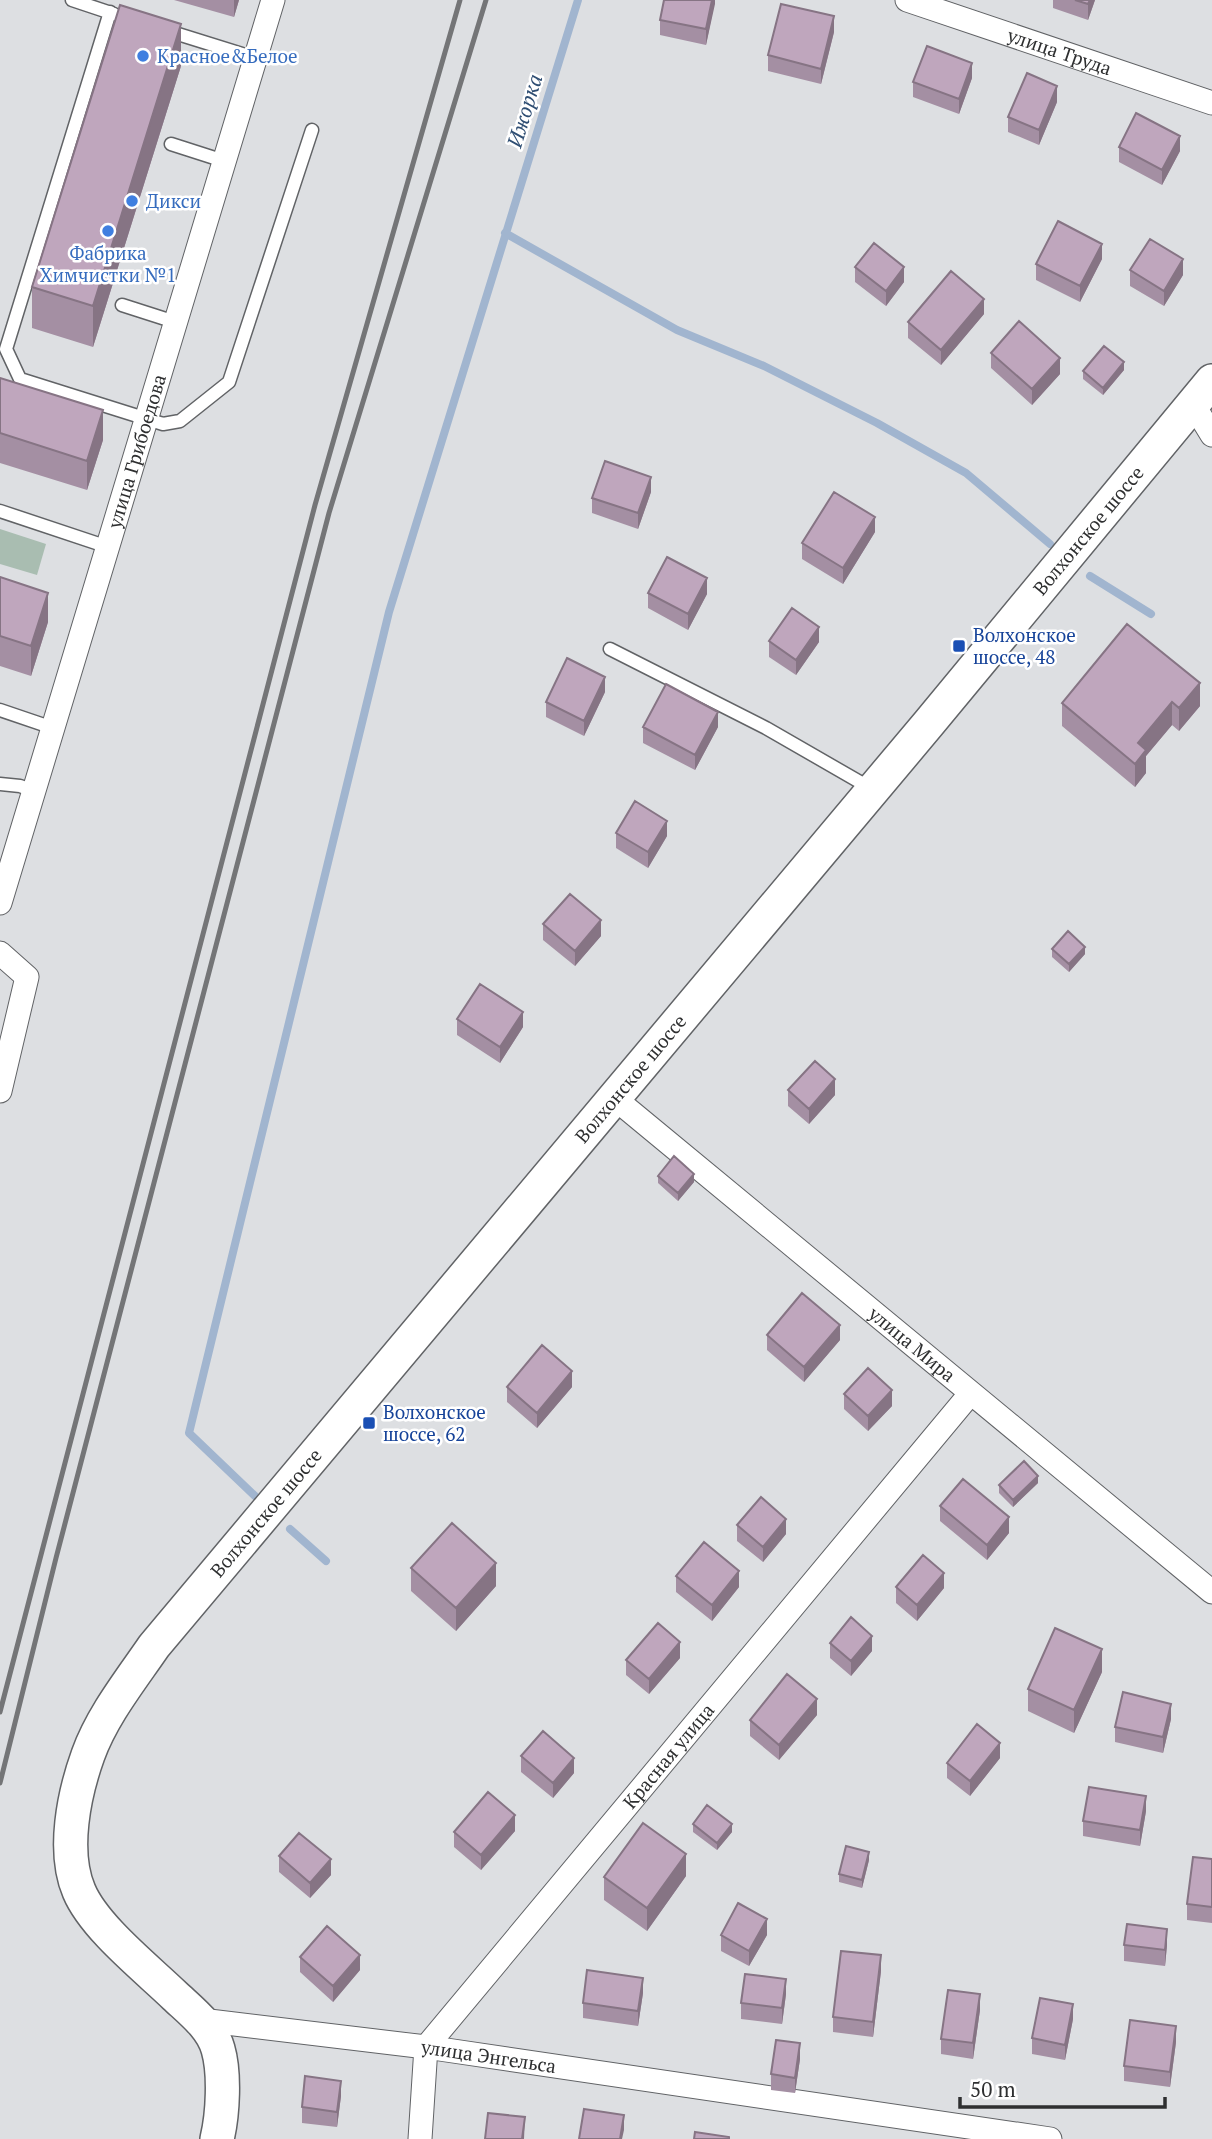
<svg xmlns="http://www.w3.org/2000/svg" width="1212" height="2139" viewBox="0 0 1212 2139" font-family="'PT Serif',serif">
  <style>
    .green { fill: #a9bdb1 }
    .lines { fill: none; stroke-linecap: round; stroke-linejoin: round }
    .stream { stroke: #a1b5cf; stroke-width: 8 }
    .lane-casing { stroke: #616366; stroke-width: 15 }
    .street-casing { stroke: #616366; stroke-width: 25 }
    .secondary-casing { stroke: #616366; stroke-width: 36 }
    .lane { stroke: #fff; stroke-width: 12 }
    .street { stroke: #fff; stroke-width: 23 }
    .secondary { stroke: #fff; stroke-width: 33 }
    .rail { stroke: #747577; stroke-width: 5 }
    .wall { fill: #a48fa3 }
    .shaded-wall { fill: #867484 }
    .building { fill: #bfa6bd; stroke: #867484; stroke-width: 2 }
    .shop-dot { fill: #3f7fe0; stroke: #fff; stroke-width: 2.5 }
    .transit-dot { fill: #1a4fb4; stroke: #fff; stroke-width: 2.5 }
    .labels { text-anchor: middle; stroke-width: 5; stroke-linejoin: round; paint-order: stroke }
    .street-label { font-size: 19px; fill: #2e2f30; stroke: #fff }
    .shop-label { font-size: 19px; fill: #366cbe; stroke: #fff; text-anchor: start }
    .transit-label { font-size: 19px; fill: #164399; stroke: #fff; text-anchor: start }
    .water-label { font-size: 21px; font-style: italic; fill: #2f4e73; stroke: #fff }
  </style>
  <rect width="100%" height="100%" fill="#dddfe2"/>
  <path class="green" d="M0,529L46,544L37,575L0,564Z"/>
  <g class="lines">
    <path class="stream" d="M505,233L677,330L764,366L877,423L966,473L1050,544
      M1090,576L1151,614
      M255,1496L189,1433L389,612L578,0
      M290,1529L326,1561"/>
    <g class="lane-casing">
      <path id="lane" d="M72,0L114,14
        M110,12L6,349L20,379L163,424L180,421L229,382L312,130
        M165,30L255,58
        M171,144L224,161
        M122,305L175,322
        M0,511L108,547
        M610,649L766,728L872,789
        M0,710L53,728
        M0,784L20,786L34,791"/>
    </g>
    <g class="street-casing">
      <g id="street">
        <path id="s1" d="M907,0L1212,103"/>
        <path d="M1193,404L1212,435"/>
        <path id="s2" d="M0,903L273,0"/>
        <path d="M0,953L27,977L0,1091"/>
        <path id="s3" d="M613,1097L1212,1592"/>
        <path id="s4" d="M201,2020L426,2047L1050,2139"/>
        <path id="s5" d="M420,2139L426,2047L970,1394"/>
      </g>
    </g>
    <g class="secondary-casing">
      <g id="secondary">
        <path id="s6" d="M217,2139C223,2114 225,2073 218,2049C212,2027 191,2011 175,1996C146,1968 94,1927 79,1891C62,1851 74,1794 88,1755C102,1716 130,1681 154,1646L929,723L1212,381"/>
      </g>
    </g>
    <use href="#lane" class="lane"/>
    <use href="#street" class="street"/>
    <use href="#secondary" class="secondary"/>
    <path class="rail" d="M0,1712L315,505L460,0
      M0,1783L56,1558L329,513L486,0"/>
  </g>
  <path class="wall" d="M174,0H239L234,17Z
    M715,0L706,45L660,35V20Z
    M1053,0H1095L1088,20L1053,8Z
    M834,32L821,84L768,71V55Z
    M181,66L93,347L32,328V287Z
    M972,78L959,114L913,97V82Z
    M1057,102L1039,145L1008,132V117Z
    M1119,147L1180,151L1162,185L1119,162Z
    M1102,259L1080,302L1036,280V264Z
    M855,267L904,282L886,306L855,282Z
    M1130,270L1183,275L1164,306L1130,286Z
    M984,314L941,365L908,338V322Z
    M991,353L1060,374L1032,405L991,368Z
    M1124,370L1103,395L1083,379V371Z
    M0,378L103,440L87,490L0,463Z
    M651,492L638,529L592,513V498Z
    M875,532L843,584L802,559V543Z
    M0,577L48,622L31,676L0,666Z
    M648,593L707,594L688,630L648,608Z
    M1127,624L1200,706L1179,731L1172,725L1146,756V773L1135,787L1062,726V703Z
    M769,641L819,642L796,675L769,657Z
    M605,692L584,736L546,717V702Z
    M643,727H718L695,770L643,743Z
    M616,833L667,836L648,868L616,848Z
    M543,924L601,936L575,966L543,940Z
    M1052,949L1085,954L1069,972L1052,957Z
    M457,1019L523,1027L500,1063L457,1035Z
    M788,1090L835,1095L809,1124L788,1106Z
    M658,1176L694,1182L678,1201L658,1183Z
    M767,1335L840,1340L804,1382L767,1350Z
    M507,1387H572L537,1428L507,1402Z
    M844,1394L892,1406L868,1431L844,1409Z
    M1038,1483L1013,1507L999,1493V1485Z
    M940,1506L1009,1533L987,1560L940,1521Z
    M737,1525L786,1534L763,1562L737,1541Z
    M411,1568L496,1586L456,1631L411,1591Z
    M676,1576L739,1587L712,1621L676,1592Z
    M896,1587L944,1588L917,1621L896,1603Z
    M830,1643L872,1651L851,1676L830,1658Z
    M680,1658L649,1694L626,1675V1660Z
    M1102,1672L1074,1733L1028,1711V1689Z
    M817,1715L779,1760L750,1736V1720Z
    M1171,1719L1163,1753L1115,1742V1727Z
    M521,1756L574,1773L553,1798L521,1772Z
    M1000,1758L970,1796L947,1778V1763Z
    M1146,1811L1140,1846L1083,1836V1821Z
    M693,1824L732,1832L717,1850L693,1832Z
    M515,1831L481,1870L454,1847V1832Z
    M279,1856L331,1875L310,1898L279,1872Z
    M1212,1859V1923L1187,1920V1904Z
    M869,1860L862,1888L839,1882V1874Z
    M686,1876L647,1931L604,1900V1877Z
    M721,1935H767L749,1966L721,1951Z
    M1124,1945H1167L1165,1966L1124,1961Z
    M300,1957L360,1970L333,2002L300,1972Z
    M881,1971L873,2037L833,2032V2017Z
    M643,1993L638,2026L583,2018V2003Z
    M786,1994L782,2024L741,2019V2003Z
    M980,2010L973,2059L941,2054V2039Z
    M1073,2019L1065,2060L1032,2054V2038Z
    M1176,2042L1170,2087L1124,2081V2066Z
    M800,2059L795,2093L771,2090V2074Z
    M341,2096L337,2127L302,2123V2107Z"/>
  <path class="shaded-wall" d="M234,0H239L234,17Z
    M712,0H715V4L706,45V29Z
    M1090,0H1095L1088,20V4Z
    M834,16V32L821,84V69Z
    M181,24V66L93,347V306Z
    M972,63V78L959,114V99Z
    M1057,86V102L1039,145V130Z
    M1180,136V151L1162,185V170Z
    M1102,244V259L1080,302V286Z
    M1183,259V275L1164,306V291Z
    M904,267V282L886,306V291Z
    M984,299V314L941,365V350Z
    M1060,358V374L1032,405V389Z
    M1124,362V370L1103,395V388Z
    M103,410V440L87,490V461Z
    M651,477V492L638,529V513Z
    M875,517V532L843,584V568Z
    M707,578V594L688,630V614Z
    M48,593V622L31,676V646Z
    M819,627V642L796,675V660Z
    M605,677V692L584,736V721Z
    M1200,683V706L1179,731V708Z
    M1172,702V725L1146,756V773L1135,787V764L1138,743Z
    M718,712V727L695,770V755Z
    M667,821V836L648,868V852Z
    M601,920V936L575,966V951Z
    M1085,947V954L1069,972V964Z
    M523,1012V1027L500,1063V1047Z
    M835,1079V1095L809,1124V1109Z
    M694,1174V1182L678,1201V1193Z
    M840,1325V1340L804,1382V1367Z
    M572,1371V1387L537,1428V1413Z
    M892,1390V1406L868,1431V1416Z
    M1038,1476V1483L1013,1507V1500Z
    M1009,1517V1533L987,1560V1545Z
    M786,1519V1534L763,1562V1547Z
    M496,1563V1586L456,1631V1608Z
    M739,1571V1587L712,1621V1605Z
    M944,1573V1588L917,1621V1605Z
    M872,1636V1651L851,1676V1661Z
    M680,1642V1658L649,1694V1679Z
    M1102,1649V1672L1074,1733V1710Z
    M817,1699V1715L779,1760V1745Z
    M1171,1704V1719L1163,1753V1737Z
    M1000,1743V1758L970,1796V1781Z
    M574,1758V1773L553,1798V1783Z
    M1146,1796V1811L1140,1846V1830Z
    M515,1815V1831L481,1870V1855Z
    M732,1824V1832L717,1850V1843Z
    M869,1852V1860L862,1888V1880Z
    M686,1854V1876L647,1931V1908Z
    M331,1859V1875L310,1898V1883Z
    M767,1919V1935L749,1966V1951Z
    M1167,1929V1945L1165,1966V1950Z
    M360,1955V1970L333,2002V1986Z
    M881,1955V1971L873,2037V2022Z
    M643,1978V1993L638,2026V2011Z
    M786,1979V1994L782,2024V2008Z
    M980,1994V2010L973,2059V2043Z
    M1073,2004V2019L1065,2060V2045Z
    M1176,2026V2042L1170,2087V2072Z
    M800,2043V2059L795,2093V2078Z
    M341,2081V2096L337,2127V2112Z
    M624,2115V2130L622,2139H620Z
    M525,2117L524,2139H522Z"/>
  <path class="building" d="M664,0H712L706,29L660,20Z
    M1075,0H1090L1088,4Z
    M781,4L834,16L821,69L768,55Z
    M120,5L181,24L93,306L32,287Z
    M927,46L972,63L959,99L913,82Z
    M1027,73L1057,86L1039,130L1008,117Z
    M1136,113L1180,136L1162,170L1119,147Z
    M1058,221L1102,244L1080,286L1036,264Z
    M1150,239L1183,259L1164,291L1130,270Z
    M874,243L904,267L886,291L855,267Z
    M951,271L984,299L941,350L908,322Z
    M1019,321L1060,358L1032,389L991,353Z
    M1104,346L1124,362L1103,388L1083,371Z
    M0,378L103,410L87,461L0,433Z
    M605,461L651,477L638,513L592,498Z
    M834,492L875,517L843,568L802,543Z
    M667,557L707,578L688,614L648,593Z
    M0,577L48,593L31,646L0,636Z
    M792,608L819,627L796,660L769,641Z
    M1127,624L1200,683L1179,708L1172,702L1138,743L1146,750L1135,764L1062,703Z
    M567,658L605,677L584,721L546,702Z
    M666,684L718,712L695,755L643,727Z
    M635,801L667,821L648,852L616,833Z
    M570,894L601,920L575,951L543,924Z
    M1068,931L1085,947L1069,964L1052,949Z
    M480,984L523,1012L500,1047L457,1019Z
    M815,1061L835,1079L809,1109L788,1090Z
    M674,1156L694,1174L678,1193L658,1176Z
    M802,1293L840,1325L804,1367L767,1335Z
    M542,1345L572,1371L537,1413L507,1387Z
    M868,1368L892,1390L868,1416L844,1394Z
    M1024,1461L1038,1476L1013,1500L999,1485Z
    M963,1479L1009,1517L987,1545L940,1506Z
    M761,1497L786,1519L763,1547L737,1525Z
    M452,1523L496,1563L456,1608L411,1568Z
    M704,1542L739,1571L712,1605L676,1576Z
    M923,1555L944,1573L917,1605L896,1587Z
    M851,1617L872,1636L851,1661L830,1643Z
    M658,1623L680,1642L649,1679L626,1660Z
    M1055,1628L1102,1649L1074,1710L1028,1689Z
    M787,1674L817,1699L779,1745L750,1720Z
    M1123,1692L1171,1704L1163,1737L1115,1727Z
    M977,1724L1000,1743L970,1781L947,1763Z
    M543,1731L574,1758L553,1783L521,1756Z
    M1089,1787L1146,1796L1140,1830L1083,1821Z
    M488,1792L515,1815L481,1855L454,1832Z
    M707,1805L732,1824L717,1843L693,1824Z
    M643,1823L686,1854L647,1908L604,1877Z
    M299,1833L331,1859L310,1883L279,1856Z
    M846,1846L869,1852L862,1880L839,1874Z
    M1193,1857L1212,1859V1907L1187,1904Z
    M738,1903L767,1919L749,1951L721,1935Z
    M1127,1924L1167,1929L1165,1950L1124,1945Z
    M327,1926L360,1955L333,1986L300,1957Z
    M841,1951L881,1955L873,2022L833,2017Z
    M587,1970L643,1978L638,2011L583,2003Z
    M745,1974L786,1979L782,2008L741,2003Z
    M948,1990L980,1994L973,2043L941,2039Z
    M1040,1998L1073,2004L1065,2045L1032,2038Z
    M1130,2020L1176,2026L1170,2072L1124,2066Z
    M776,2040L800,2043L795,2078L771,2074Z
    M305,2076L341,2081L337,2112L302,2107Z
    M584,2109L624,2115L620,2139H579Z
    M488,2113L525,2117L522,2139H485Z
    M695,2132L729,2137V2139H694Z"/>
  <g class="shop-dot">
    <circle cx="143" cy="56" r="7"/>
    <circle cx="132" cy="201" r="7"/>
    <circle cx="108" cy="231" r="7"/>
  </g>
  <g class="transit-dot">
    <rect x="952" y="639" width="14" height="14" rx="3.5"/>
    <rect x="362" y="1416" width="14" height="14" rx="3.5"/>
  </g>
  <g class="labels">
    <g class="street-label">
      <text dy="7" stroke="none"><textPath href="#s1" startOffset="161">улица Труда</textPath></text>
      <text dy="7" stroke="none"><textPath href="#s2" startOffset="472">улица Грибоедова</textPath></text>
      <text dy="7" stroke="none"><textPath href="#s6" startOffset="2025">Волхонское шоссе</textPath></text>
      <text dy="7" stroke="none"><textPath href="#s6" startOffset="1311">Волхонское шоссе</textPath></text>
      <text dy="7" stroke="none"><textPath href="#s3" startOffset="388">улица Мира</textPath></text>
      <text dy="7" stroke="none"><textPath href="#s6" startOffset="744">Волхонское шоссе</textPath></text>
      <text dy="7" stroke="none"><textPath href="#s5" startOffset="471">Красная улица</textPath></text>
      <text dy="7" stroke="none"><textPath href="#s4" startOffset="290">улица Энгельса</textPath></text>
    </g>
    <g class="shop-label">
      <text x="157" y="63">Красное&amp;Белое</text>
      <text x="146" y="208">Дикси</text>
      <text x="108" y="260" text-anchor="middle">Фабрика<tspan x="108" dy="22">Химчистки №1</tspan></text>
    </g>
    <g class="transit-label">
      <text x="973" y="642">Волхонское<tspan x="973" dy="22">шоссе, 48</tspan></text>
      <text x="383" y="1419">Волхонское<tspan x="383" dy="22">шоссе, 62</tspan></text>
    </g>
    <g class="water-label">
      <text transform="translate(525 111) rotate(-73)" y="7">Ижорка</text>
    </g>
  </g>
  <path d="M960 2097v10h205v-10" fill="none" stroke="#2e2f30" stroke-width="3.5"/>
  <text x="970" y="2097" font-size="21" fill="#2e2f30" stroke="#ffffff" stroke-width="5" paint-order="stroke">50 m</text>
</svg>
